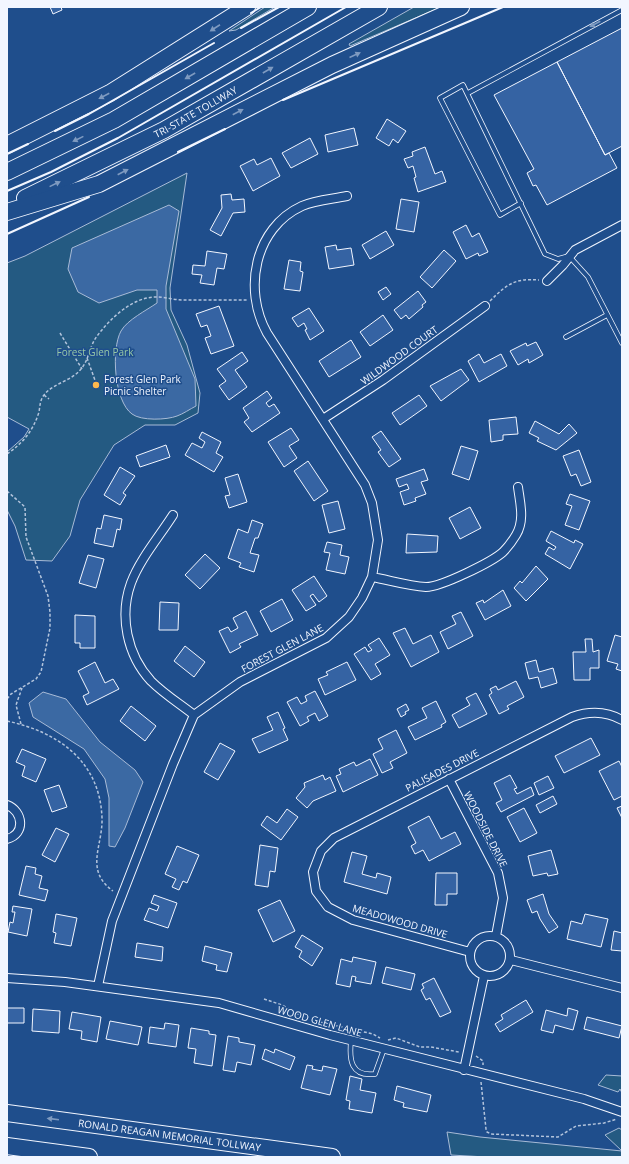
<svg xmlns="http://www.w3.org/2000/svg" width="629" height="1164" viewBox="0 0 629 1164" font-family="'Open Sans',sans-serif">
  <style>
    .green { fill: #245a82; stroke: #a8bbd7 }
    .water { fill: #3b69a3; stroke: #a8bbd7 }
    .building { fill: #3563a3; stroke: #f2f6ff }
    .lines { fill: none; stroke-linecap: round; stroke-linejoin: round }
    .service-casing { stroke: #f2f6ff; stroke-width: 5.5 }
    .minor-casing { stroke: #f2f6ff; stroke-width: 10 }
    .motorway-casing { stroke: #f2f6ff; stroke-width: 18 }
    .path { stroke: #b3c4dc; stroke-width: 1.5; stroke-dasharray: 3 2; stroke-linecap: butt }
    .service { stroke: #1f4e8c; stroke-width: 4 }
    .minor { stroke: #1f4e8c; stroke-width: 8 }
    .motorway { stroke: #1f4e8c; stroke-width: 16 }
    .wall { stroke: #f2f6ff; stroke-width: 2 }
    .oneway { fill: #7e9ac0 }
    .poi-dot { fill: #ffb74d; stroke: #1f4e8c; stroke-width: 1.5 }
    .labels { text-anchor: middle; stroke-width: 3; stroke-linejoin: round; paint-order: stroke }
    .street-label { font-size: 10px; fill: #f2f6ff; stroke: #1f4e8c }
    .park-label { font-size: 10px; fill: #97c8a6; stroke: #1f4e8c }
    .poi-label { font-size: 10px; fill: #f2f6ff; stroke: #1f4e8c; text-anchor: start }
  </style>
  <rect width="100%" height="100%" fill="#1f4e8c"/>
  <path class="green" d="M265,7H275L236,30L229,31Z
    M414,7H441L350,46L349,44Z
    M187,173L170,288L171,310L187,345L200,393L198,413L175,425H145L114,445L80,500L70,536L52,561L26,560L15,526L7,510V452L24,437L29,429L7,417V263L25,256Z
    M606,1075L622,1076V1093L620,1089L618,1092L598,1085Z
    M619,1128L622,1130V1151L605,1135Z
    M447,1132L480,1137L622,1151V1157H486L451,1155Z"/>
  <path class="water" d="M169,205L179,211L166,286V309L195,379L196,406C190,409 183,414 177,416C167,420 141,421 132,414C114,401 111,349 121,331C127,320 147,310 157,303V290H137L99,303L78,292L68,269L72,248Z
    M43,692L66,699L100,742L135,770L143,782L125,828L115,847L109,846V798L105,779L84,749L33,717L29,703Z"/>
  <path class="building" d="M50,7H61L62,10L53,14Z
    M622,28V146L605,155L557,62Z
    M557,62L605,155L609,153L617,168L547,205L536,185L533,186L527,173L534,169L494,95Z
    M387,119L406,131L398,143L393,139L389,146L376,138Z
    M354,128L358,145L328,152L325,135Z
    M310,138L318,154L291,168L282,153Z
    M425,147L435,174L442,171L446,182L418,192L414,178L416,177L413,166L408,168L404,159L413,156L412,152Z
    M271,158L280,176L253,191L240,166L254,159L257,165Z
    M231,194L232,200L244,199L245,212L233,213L221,236L210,230L222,208L221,195Z
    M401,199L419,202L414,232L396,229Z
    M466,225L472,237L479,233L488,252L479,256L478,253L466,259L453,232Z
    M386,231L394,245L370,259L362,245Z
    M336,245L337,250L351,248L354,265L329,269L325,247Z
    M444,250L456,261L432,288L420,277Z
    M207,251L227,254L224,269L217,268L214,285L200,283L202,275L192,274L193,265L205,266Z
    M289,260L301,262L300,271L303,272L300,291L284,289Z
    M386,287L391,294L383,300L378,292Z
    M418,291L426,302L422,305L423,307L409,319L406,315L401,319L394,310Z
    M219,306L234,346L211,354L205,338L211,336L207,325L201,327L196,314Z
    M309,308L324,331L310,340L305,330L307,329L304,323L298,327L292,318Z
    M383,315L393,330L370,346L360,332Z
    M351,340L361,357L329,377L319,361Z
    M536,342L543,355L529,363L528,359L518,365L510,351L526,343L527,346Z
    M242,352L248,361L235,370L247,387L229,400L219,386L226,381L217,369Z
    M479,354L484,363L501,354L507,366L479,382L468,361Z
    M461,369L469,380L441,401L430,386Z
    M94,383H97L98,387L95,388Z
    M267,391L272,398L266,403L269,407L274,404L280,413L252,432L244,422L249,418L243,408Z
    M419,395L427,406L400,425L392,413Z
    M516,417L518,434L503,435V440L491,442L489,420Z
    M535,421L559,434L569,424L577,433L556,450L537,441L539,438L529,433Z
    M291,428L299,440L289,446L297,458L284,467L268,442Z
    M381,431L401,459L389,467L378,452L381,450L372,437Z
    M202,432L221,442L216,453L223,457L214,472L185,455L192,443L202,448L205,442L199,438Z
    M166,445L170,457L140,467L136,456Z
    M461,446L478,451L469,480L452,474Z
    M579,450L591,482L581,486L576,474L571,476L563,456Z
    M308,461L328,491L314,501L294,471Z
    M120,467L135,476L123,493L126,495L120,505L104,495Z
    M424,469L428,480L421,482L426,494L415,498L416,501L404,505L400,492L409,489L407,484L399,487L396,479Z
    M238,474L247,502L229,508L225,496L230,495L225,478Z
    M570,494L590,501L579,530L565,525L572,506L566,504Z
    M338,501L345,529L329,533L322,505Z
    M470,507L481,528L460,539L449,518Z
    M104,515L122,519L120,530L117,529L113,547L94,543L97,528L101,529Z
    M252,520L263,524L258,538H255L250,553L259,555L254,572L239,567L241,563L228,558L238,529L248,533Z
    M551,531L574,543L575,540L583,544L570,569L545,554L549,547L554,550L556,547L546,541Z
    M407,534L438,536L437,552L406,553Z
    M327,542L342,545L340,555L349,557L345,574L326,570L330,553L324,552Z
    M205,554L220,568L200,589L185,575Z
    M88,555L104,559L96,588L79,583Z
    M536,566L548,579L526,601L514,588L520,581L522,583Z
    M314,576L327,596L319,602L313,594L310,596L316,605L306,611L292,590Z
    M503,590L511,606L485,620L476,603L483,600L484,603Z
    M282,599L293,620L271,632L260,611Z
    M160,602L179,603L178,630H159Z
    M246,611L258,635L239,644L241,647L230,653L219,631L228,627L231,632L238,628L233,618Z
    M461,612L473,636L448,649L440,632L456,624L452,616Z
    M75,615L95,616V648H80V643H75Z
    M405,628L413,644L431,635L439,652L411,667L393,633Z
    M615,635L622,637V671L616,669L618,664L607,661Z
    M379,638L390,655L375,664L381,674L371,680L354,654L365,647L368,652L372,650L368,645Z
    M585,639H592L593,652L599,650V668H590V680H574L573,652H586Z
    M185,646L205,662L194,677L174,661Z
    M536,660L539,672L553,668L557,683L541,688L538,677L529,679L525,663Z
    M95,662L105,683L113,679L119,689L87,705L83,696L89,693L78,671Z
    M347,662L356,680L325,695L318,679L328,675L326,672Z
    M516,681L524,697L507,706L509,709L499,714L489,695L492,693L490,689L496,686L498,690Z
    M315,691L328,716L319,721L315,713L307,717L309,721L300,726L287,702L297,697L301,704L307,701L305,696Z
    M476,693L487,714L459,728L452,715L470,705L466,698Z
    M436,701L446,722L441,725L442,727L415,740L408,727L427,718L422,708Z
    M406,704L409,710L405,712L406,714L401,717L397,709Z
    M131,706L156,726L145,741L120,721Z
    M278,712L285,728L283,729L288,740L259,753L252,739L273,730L267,717Z
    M396,730L407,753L390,762L393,768L382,773L373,754L383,749L378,739Z
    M591,738L600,755L564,773L555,756Z
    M220,743L235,751L218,780L204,772Z
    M22,749L46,759L36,782L22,776L25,766L16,762Z
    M370,759L378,775L343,792L336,776L341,774L339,769L354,762L356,766Z
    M619,761L622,767V796L614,800L599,771Z
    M323,775L325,780L330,777L336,791L313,801L307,808L296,798L305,787L304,783Z
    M510,775L517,788L514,789L517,794L531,787L534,795L501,812L496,803L502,800L494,783Z
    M548,776L554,788L539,795L534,783Z
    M59,785L67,807L52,812L44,790Z
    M553,796L557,804L540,813L536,805Z
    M622,806V818L617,808Z
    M524,808L537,833L520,842L507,817Z
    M287,809L298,817L281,840L261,825L267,816L277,823Z
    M429,816L441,839L455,832L461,844L429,861L423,850L415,854L411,846L416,843L408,827Z
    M56,828L69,834L55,862L42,855Z
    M260,845L278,848L275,872L270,871L268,887L255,885Z
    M177,846L199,855L187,883L183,881L179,890L172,887L176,879L165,874Z
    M551,850L558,874L548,876L547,873L533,876L528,856Z
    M352,852L367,856L362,874L376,878L377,873L391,877L387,894L344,882Z
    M26,866L36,868L35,874L42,876L39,888L48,890L45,901L19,895Z
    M436,873H457V894H447V905H435Z
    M543,894L549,914L558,927L549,933L540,919L537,911L532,913L527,900Z
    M154,895L177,903L168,928L144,920L149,908L157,911L159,906L151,903Z
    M280,900L295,931L273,942L258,910Z
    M13,906L32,909L27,936L8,932L10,922L13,923L15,912H12Z
    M56,914L77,918L71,946L54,943L56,933L53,932Z
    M585,914L608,919L601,947L567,939L571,921L582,924Z
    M614,931L622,933V951L611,950Z
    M302,935L323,948L312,966L299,957L302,951L295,947Z
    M137,943L163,947L162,961L135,957Z
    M205,946L232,953L227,972L216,970L217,965L202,961Z
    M353,957L376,962L371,984L355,981L356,977L352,976L350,987L336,984L341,959L352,962Z
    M386,967L415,974L411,990L382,983Z
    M434,978L451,1012L440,1017L430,998L426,1000L421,990L424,988L422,984Z
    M526,1000L533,1012L500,1032L495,1024L503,1019L501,1015Z
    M7,1008H24V1023H7Z
    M568,1008L578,1011L573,1030L555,1025L553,1033L541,1030L546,1010L567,1016Z
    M33,1009L60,1011L59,1033L32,1031Z
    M72,1012L101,1017L97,1042L81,1039L82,1031L69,1029Z
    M587,1017L622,1026L619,1038L584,1029Z
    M110,1021L142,1027L138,1045L106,1039Z
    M165,1023L179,1025L176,1047L148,1043L150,1027L164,1029Z
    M191,1028L209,1031V1034L216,1035L212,1066L194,1063L196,1049L188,1048Z
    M228,1036L239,1038V1042L255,1045L251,1065L237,1062L235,1072L223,1070Z
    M265,1049L274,1053L275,1049L295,1057L290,1070L262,1059Z
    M307,1065L313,1066L312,1069L322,1071L323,1066L337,1069L330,1095L301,1088Z
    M350,1076L362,1079L360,1090L376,1093L372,1113L349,1109L350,1101L346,1100Z
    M397,1086L431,1095L427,1112L403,1107L404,1103L394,1100Z"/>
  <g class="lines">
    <g class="service-casing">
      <path id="service" d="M468,93L622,10
        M521,203L500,215L440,98L463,85L545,254L558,259L569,256L588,277L622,343
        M566,337L607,315
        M351,1041C349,1060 351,1077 375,1074L384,1049"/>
    </g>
    <g class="minor-casing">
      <path id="minor" d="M547,281L563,265L575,250L622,225
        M323,419L383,380L485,306
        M173,515C159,537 140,559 131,583C119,616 127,655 151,681C164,694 180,704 194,715
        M372,577C389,580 408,586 426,587C441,587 492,562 503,552C508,547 513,540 516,535C525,520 520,503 518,487
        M449,779L498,873L503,898L496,936
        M7,805C23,811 26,834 7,839
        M470 956a20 20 0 1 1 40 0a20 20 0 1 1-40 0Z
        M470,952L353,920L328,907L316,891L313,872L321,851L334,838L572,717C589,711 606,711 622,720
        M511,960L622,988
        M7,978L65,982L219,1003L330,1035L584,1099L622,1112
        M98,986L112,921L173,764L194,715L240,682L326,638L349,617L362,598L372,577L378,540L372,503L365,485L267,333C243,290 254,228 302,206C315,200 333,199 347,196
        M464,1070L484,976"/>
    </g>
    <g class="motorway-casing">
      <g id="motorway">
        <path d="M7,145L110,93L247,7"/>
        <path d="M7,172L114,120L308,7"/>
        <path id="s1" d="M25,198L164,130L379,7"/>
        <path d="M7,212L99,184L332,65L461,7"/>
        <path id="s2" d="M7,1113L332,1157"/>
        <path d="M7,1146L89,1157"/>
      </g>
    </g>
    <path class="path" d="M490,301C507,284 515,278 539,280
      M60,333L82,369
      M87,358L96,383
      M44,395L49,399
      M7,454C23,443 33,431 39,412C40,406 40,400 44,395C53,383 72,381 81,369C89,360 89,347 97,336C110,319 132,297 156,297C165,297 174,300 183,300C204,300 226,300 247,300
      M7,491L25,507L26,537L48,596L50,612V628L41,672L36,679L11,694L7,699
      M7,721C58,732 100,761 102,818C103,846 84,870 113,891
      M21,724L16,705L22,688
      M264,999L282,1005L305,1018
      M320,1022L373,1034L380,1038
      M388,1040L396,1038L420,1047H431L459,1052
      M476,1056L483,1061V1065
      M481,1082L486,1129L487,1132L491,1134L558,1137L576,1126L604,1123L617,1119"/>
    <use href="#service" class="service"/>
    <use href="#minor" class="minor"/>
    <use href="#motorway" class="motorway"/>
    <path class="wall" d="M251,13L261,7
      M241,28L279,7
      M283,100L503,7
      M55,131L89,114L214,43
      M178,152L225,129
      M7,154L28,144
      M7,191L51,172L118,138L346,7
      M7,234L89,197"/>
  </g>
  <defs><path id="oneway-solid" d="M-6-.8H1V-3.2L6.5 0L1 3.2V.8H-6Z"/></defs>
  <g class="oneway">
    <use href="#oneway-solid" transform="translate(595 24) rotate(152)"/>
    <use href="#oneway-solid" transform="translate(215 28) rotate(147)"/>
    <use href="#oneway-solid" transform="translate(355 55) rotate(-24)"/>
    <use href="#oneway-solid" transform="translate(268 70) rotate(-30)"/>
    <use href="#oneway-solid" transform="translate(190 76) rotate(150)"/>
    <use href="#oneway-solid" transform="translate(104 96) rotate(152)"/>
    <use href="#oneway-solid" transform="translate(238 112) rotate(-28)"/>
    <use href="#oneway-solid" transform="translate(78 139) rotate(154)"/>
    <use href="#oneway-solid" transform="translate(123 172) rotate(-27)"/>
    <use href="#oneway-solid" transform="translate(55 184) rotate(-26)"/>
    <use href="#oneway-solid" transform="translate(53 1119) rotate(-173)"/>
  </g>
  <circle class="poi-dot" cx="96" cy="385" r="4"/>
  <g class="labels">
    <g class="street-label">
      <text dy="4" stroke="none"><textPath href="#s1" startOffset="191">TRI-STATE TOLLWAY</textPath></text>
      <text transform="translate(399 355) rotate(-36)" y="4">WILDWOOD COURT</text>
      <text transform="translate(282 648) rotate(-28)" y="4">FOREST GLEN LANE</text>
      <text transform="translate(442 770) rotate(-27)" y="4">PALISADES DRIVE</text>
      <text transform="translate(486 829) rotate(63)" y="4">WOODSIDE DRIVE</text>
      <text transform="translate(400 921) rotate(16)" y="4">MEADOWOOD DRIVE</text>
      <text transform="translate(320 1021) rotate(16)" y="4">WOOD GLEN LANE</text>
      <text dy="4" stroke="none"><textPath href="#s2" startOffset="164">RONALD REAGAN MEMORIAL TOLLWAY</textPath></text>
    </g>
    <g class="park-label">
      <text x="95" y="356">Forest Glen Park</text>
    </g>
    <g class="poi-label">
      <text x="104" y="383">Forest Glen Park<tspan x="104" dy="12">Picnic Shelter</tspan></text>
    </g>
  </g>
  <rect width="629" height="1164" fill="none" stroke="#f2f6ff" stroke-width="16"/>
</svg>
